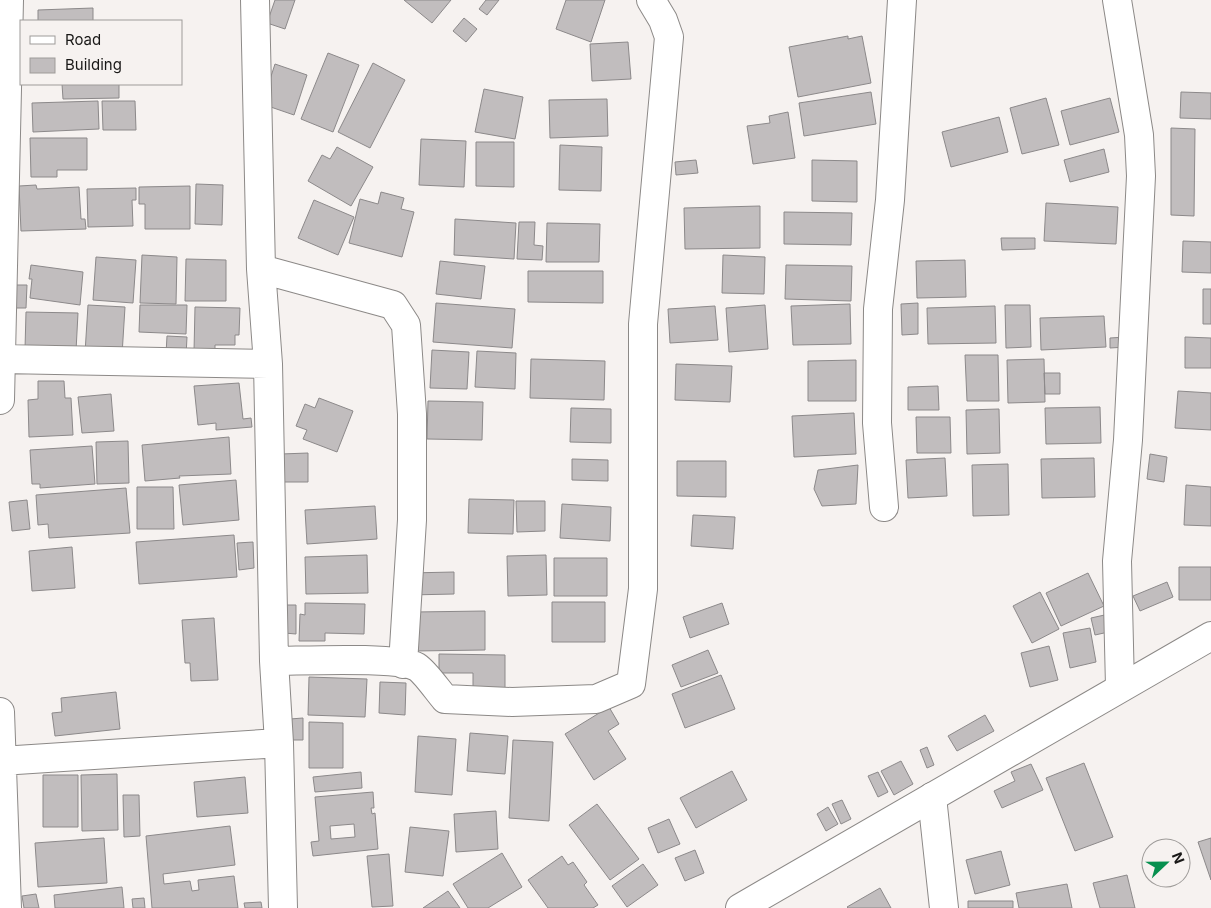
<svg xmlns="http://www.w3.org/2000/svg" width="1211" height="908" viewBox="0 0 1211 908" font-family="Inter,sans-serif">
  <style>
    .building { fill: #c1bdbe; stroke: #8c898a; fill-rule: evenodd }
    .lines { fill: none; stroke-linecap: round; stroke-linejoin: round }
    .minor-casing { stroke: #8c8987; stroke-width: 30 }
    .major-casing { stroke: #8c8987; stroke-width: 30 }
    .minor { stroke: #fff; stroke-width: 28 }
    .major { stroke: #fff; stroke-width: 28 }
  </style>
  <rect width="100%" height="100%" fill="#f6f2f0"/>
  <path class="building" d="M275,0H295L285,29L267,23Z
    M404,0H451L432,23Z
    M486,0H499L487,15L479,9Z
    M566,0H605L591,42L556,29Z
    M93,8V21H38V10Z
    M464,18L477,29L466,42L453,31Z
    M848,36V39L862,36L871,83L798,97L789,47Z
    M628,42L631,79L592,81L590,44Z
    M328,53L359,65L333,132L301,119Z
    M373,63L405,80L370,148L338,132Z
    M275,64L307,75L294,115L262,104Z
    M62,84H119V98L63,99Z
    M484,89L523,97L515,139L475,132Z
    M871,92L876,124L804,136L799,103Z
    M1181,92L1211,93V119L1180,118Z
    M1046,98L1059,145L1022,154L1010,108Z
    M1110,98L1119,132L1070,145L1061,111Z
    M607,99L608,136L550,138L549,100Z
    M98,101L99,129L33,132L32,103Z
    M102,101H135L136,130H103Z
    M788,112L795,158L753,164L747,126L770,123L769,116Z
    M999,117L1008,152L951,167L942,132Z
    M1171,128L1195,129L1194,216L1171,215Z
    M30,138H87V170H57V177H31Z
    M421,139L466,141L464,187L419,185Z
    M476,142H514V187L476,186Z
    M560,145L602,147L601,191L559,190Z
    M337,147L373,167L351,206L308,181L322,155L330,159Z
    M1104,149L1109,172L1070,182L1064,160Z
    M696,160L698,173L676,175L675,162Z
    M812,160L857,161V202L812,201Z
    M196,184L223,185L222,225L195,224Z
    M36,185L37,189L79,187L81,219H85L86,229L21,231L19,186Z
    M190,186V229H145V204H139V187Z
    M136,188V200H132L133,226L88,227L87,189Z
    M381,192L404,198L401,209L414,212L402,257L349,243L360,199L378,204Z
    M314,200L354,217L338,255L298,238Z
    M1046,203L1118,207L1116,244L1044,241Z
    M760,206V248L685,249L684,208Z
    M784,212L852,213L851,245L784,244Z
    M455,219L516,223L514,259L454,255Z
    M519,222H535L534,245L543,246L542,260L517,259Z
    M547,223L600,224L599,262H546Z
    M1001,238H1035V249L1002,250Z
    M1183,241L1211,242V273L1182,272Z
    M142,255L177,257L176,304L140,303Z
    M723,255L765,257L764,294L722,293Z
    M96,257L136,260L133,303L93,300Z
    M186,259L226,260V301H185Z
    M965,260L966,297L917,298L916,261Z
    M440,261L485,266L481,299L436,294Z
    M31,265L83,272L80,305L30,298L32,279H29Z
    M786,265L852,266L851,301L785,299Z
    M528,271H603V303L528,302Z
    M13,285H27L26,308H12Z
    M1203,289H1211V324H1203Z
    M436,303L515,309L512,348L433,342Z
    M918,303V334L902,335L901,304Z
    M850,304L851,344L793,345L791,306Z
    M88,305L125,307L122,355L85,353Z
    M140,305H187L186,334L139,332Z
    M765,305L768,349L729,352L726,308Z
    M1005,305H1030L1031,347L1006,348Z
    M715,306L718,340L670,343L668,309Z
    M995,306L996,343L928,344L927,308Z
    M195,307L240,308L239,335H235V345H215V351H194Z
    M26,312L78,313L76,351L25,349Z
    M1104,316L1106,347L1041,350L1040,318Z
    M167,336L187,337L186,356L166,354Z
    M1126,337L1127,347L1110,348V338Z
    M1185,337L1211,338V368H1185Z
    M432,350L469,352L467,389L430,388Z
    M477,351L516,353L515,389L475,387Z
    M965,355H998L999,401H967Z
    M531,359L605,361L604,400L530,398Z
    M1044,359L1045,402L1008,403L1007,360Z
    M856,360V401H808V361Z
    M676,364L732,366L730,402L675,400Z
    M1044,373H1060V394H1045Z
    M38,381H64L65,398H71L73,435L29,437L28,400L38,399Z
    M239,383L243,419L251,418L252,427L216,430V423L198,425L194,386Z
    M938,386L939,410H908V387Z
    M1178,391L1211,393V430L1175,428Z
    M111,394L114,431L82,433L78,397Z
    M319,398L353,411L337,452L303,439L307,430L296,426L305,404L315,408Z
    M428,401L483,402L482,440L427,439Z
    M1100,407L1101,443L1046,444L1045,408Z
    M571,408L611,409V443L570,442Z
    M999,409L1000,453L967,454L966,410Z
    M854,413L856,454L794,457L792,416Z
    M916,417H950L951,453H917Z
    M229,437L231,474L179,476L180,478L145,481L142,445Z
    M128,441L129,483L97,484L96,442Z
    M92,446L95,484L40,488V484H32L30,450Z
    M308,453V482H282L281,454Z
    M1150,454L1167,457L1164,482L1147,479Z
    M945,458L947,496L908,498L906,460Z
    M1094,458L1095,497L1042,498L1041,459Z
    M572,459L608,460V481L572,480Z
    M677,461H726V497L677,496Z
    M1008,464L1009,515L973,516L972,465Z
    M858,465L856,504L822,506L814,489L818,470Z
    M236,480L239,520L183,525L179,485Z
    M1186,485L1211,487V526L1184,525Z
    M137,487H173L174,529H137Z
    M126,488L130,533L49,538L48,524L38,525L36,495Z
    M469,499L514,500L513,534L468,533Z
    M27,500L30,529L12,531L9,502Z
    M516,501H545V531L517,532Z
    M562,504L611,507L610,541L560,538Z
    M375,506L377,539L307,544L305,510Z
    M693,515L735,517L733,549L691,546Z
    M234,535L237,577L139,584L136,542Z
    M253,542L254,568L239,570L237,543Z
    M72,547L75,588L32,591L29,551Z
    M367,555L368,593L306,594L305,557Z
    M546,555L547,595L508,596L507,556Z
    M554,558H607V596H554Z
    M1179,567H1211V600H1179Z
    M454,572V594L409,595V573Z
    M1088,573L1104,606L1061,626L1046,593Z
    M1167,582L1173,597L1140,611L1133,596Z
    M1040,592L1059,629L1032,643L1013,606Z
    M552,602H605V642H552Z
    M305,603L365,604L364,634L325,633V641H299L300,614L305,615Z
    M722,603L729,624L690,638L683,617Z
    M285,605H296V634L284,633Z
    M485,611V650L415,651V612Z
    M1109,614L1113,631L1095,635L1091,618Z
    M214,618L218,680L191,681L190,663H185L182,620Z
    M1090,628L1096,662L1070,668L1063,633Z
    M1049,646L1058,680L1030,687L1021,653Z
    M708,650L718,673L681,687L672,665Z
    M439,654L505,655V695H473V673H439Z
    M721,675L735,709L685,728L672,694Z
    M309,677L367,679L365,717L308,715Z
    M380,682L406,683L405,715L379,713Z
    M116,692L120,729L55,736L52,713L62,712L61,698Z
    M609,707L619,724L608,731L626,759L594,780L565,734Z
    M985,715L994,731L957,751L948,736Z
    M303,718V740H290V719Z
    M309,722L343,723V768H309Z
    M470,733L508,736L505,774L467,771Z
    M418,736L456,739L452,795L415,792Z
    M513,740L553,742L549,821L509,818Z
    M927,747L934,765L927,768L920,750Z
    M901,761L913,784L894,795L881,771Z
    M1084,763L1113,837L1075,851L1046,778Z
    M1031,764L1043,790L1002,808L994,791L1015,781L1011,772Z
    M732,771L747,800L696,828L680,798Z
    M361,772L362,788L315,792L313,777Z
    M878,772L888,792L878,797L868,776Z
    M117,774L118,830L82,831L81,775Z
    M43,775H78V827H43Z
    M245,777L248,813L197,817L194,782Z
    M373,792L374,808H371L372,814L375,813L378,849L313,856L311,842L319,841L315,797ZM354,824L355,837L331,839L330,826Z
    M123,795H139L140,836L124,837Z
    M842,800L851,819L841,824L832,804Z
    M597,804L639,859L610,880L569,825Z
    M828,807L838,824L826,831L817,814Z
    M496,811L498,849L456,852L454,814Z
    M669,819L680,844L658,853L648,828Z
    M230,826L235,865L163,874L164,884L190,881L192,891L199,890L198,880L234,876L238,908H152L146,836Z
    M410,827L449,831L443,876L405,872Z
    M104,838L107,883L38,887L35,843Z
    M1211,838V880L1198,842Z
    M695,850L704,873L685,881L675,858Z
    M1001,851L1010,885L975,894L966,860Z
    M502,853L522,887L488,908H468L453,884Z
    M389,854L393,906L372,907L367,856Z
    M562,856L568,865L573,862L587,882L584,885L598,905L593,908H548L528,880Z
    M643,864L658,885L627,907L612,886Z
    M1127,875L1135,908H1100L1093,883Z
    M1067,884L1072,908H1019L1016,893Z
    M122,887L124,908H55L54,895Z
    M880,888L891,908H848L847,907Z
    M448,891L460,908H423Z
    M36,894L39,908H24L22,896Z
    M144,898L145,908H133L132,899Z
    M968,901H1013V908H968Z
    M261,902L262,908H245L244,903Z"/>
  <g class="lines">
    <g class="minor-casing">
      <path id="minor" d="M255,0L261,269L268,364L274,661L279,743L283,908
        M1117,0L1139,135L1141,176L1128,440L1117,561L1120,687
        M261,269L393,305L406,325L412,414V520L403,664
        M2,359L268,364
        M0,400L9,0
        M884,507L877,423L878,309L890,200L902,0
        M274,661C301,661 397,656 417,667C425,672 438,691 445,699L512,702L596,699L631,684L643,589V324L669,37L663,20L651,0
        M0,712L7,908
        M1,761L279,743
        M932,797L944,908"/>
    </g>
    <g class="major-casing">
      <path id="major" d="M740,908L1211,636"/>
    </g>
    <use href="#minor" class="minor"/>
    <use href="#major" class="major"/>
  </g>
  <rect x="20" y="20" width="162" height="65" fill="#f6f2f0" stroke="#9e9b99"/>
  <rect x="30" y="36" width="25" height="8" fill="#ffffff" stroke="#9e9b99"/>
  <text x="65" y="45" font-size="15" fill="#191817">Road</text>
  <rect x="30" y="58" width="25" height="15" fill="#c1bdbe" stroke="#9e9b99"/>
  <text x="65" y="70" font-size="15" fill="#191817">Building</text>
  <g transform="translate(1166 863) rotate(68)"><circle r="24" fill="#f6f2f0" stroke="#9e9b99"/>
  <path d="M0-4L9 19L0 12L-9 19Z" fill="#06904f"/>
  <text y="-8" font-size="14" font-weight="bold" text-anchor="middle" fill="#191817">N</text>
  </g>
</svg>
